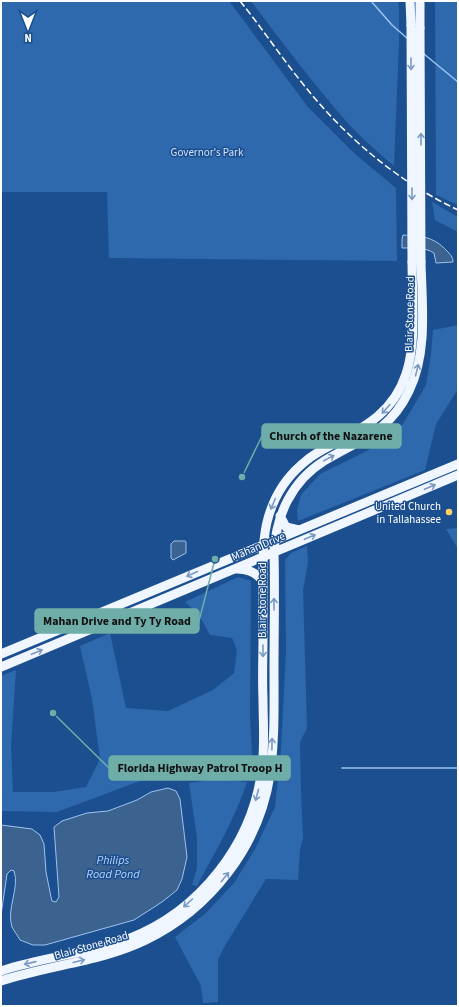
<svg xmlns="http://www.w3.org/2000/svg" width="459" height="1007" viewBox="0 0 459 1007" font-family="'Source Sans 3',sans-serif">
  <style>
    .green { fill: #2e69ad }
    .water { fill: #3c6290; stroke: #9cc4f0 }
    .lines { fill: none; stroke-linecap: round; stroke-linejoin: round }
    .stream { stroke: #9cc4f0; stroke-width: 1.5 }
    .major { stroke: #f0f6ff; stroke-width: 9 }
    .rail { stroke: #fff; stroke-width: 1.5; stroke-dasharray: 7 3; stroke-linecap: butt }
    .major-bridge { stroke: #f0f6ff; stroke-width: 9 }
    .oneway { stroke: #7b9ac1 }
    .poi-dot { fill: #ffd166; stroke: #1b4f8f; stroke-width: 1.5 }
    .labels { text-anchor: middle; stroke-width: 3; stroke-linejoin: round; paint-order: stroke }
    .park-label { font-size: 11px; fill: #cfe3fa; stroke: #1b4f8f }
    .street-label { font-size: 11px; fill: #fff; stroke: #1b4f8f }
    .poi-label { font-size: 11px; fill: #fff; stroke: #1b4f8f; text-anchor: end }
    .water-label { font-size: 12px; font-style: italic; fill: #b5d3f5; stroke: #1b4f8f }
    .leader { fill: none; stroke: #6fada8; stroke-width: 1.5 }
    .callout-dot { fill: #6fada8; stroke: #1b4f8f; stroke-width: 1.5 }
    .callout { fill: #6fada8; stroke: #6fada8; stroke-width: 1.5 }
    .callout-label { font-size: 12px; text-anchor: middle; font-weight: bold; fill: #111 }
  </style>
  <rect width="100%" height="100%" fill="#1b4f8f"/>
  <path class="green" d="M1,1H229L308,107L355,154L396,188L397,261L109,258L107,192H1Z
    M251,1H398L399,8V42L394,166C377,151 360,137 345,120C312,82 281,41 251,1Z
    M435,1H458V205L436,195Z
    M432,202L458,217V232L435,220Z
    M458,325V389L436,424L425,470L298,521L297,510L301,495L320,474L367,451L403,424L426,385L431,355L433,330Z
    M458,528V549L446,529Z
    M307,546L308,562L303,590L307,728L300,742L301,791L303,839L300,849L298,880L266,879L223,949L218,960V1002L203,1003L201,986L175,937L206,913L234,883L255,849L275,807L281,750L286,650L285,560L291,553Z
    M238,577L251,581L250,715L252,756L204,760L156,775L57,812L1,811V676L16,670L11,746L13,792H54L86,787L100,759L92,699L80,646L110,633L126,708L168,711L213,690L234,673L237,650L232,638L210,635L199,615L185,602Z
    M217,779L247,782C235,819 215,852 197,886L192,885L197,868V838L189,783Z"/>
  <path class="water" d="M403,235C421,236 433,236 447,251C450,254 453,257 453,262L436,263L434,253C425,247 413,248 402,248V239Z
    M174,541H185L186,542V553L173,560L171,558V544Z
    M168,788L176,791L180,799L187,857L182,879L177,890L162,902L134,920L45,945H33L20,940C18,936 14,931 12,927C6,909 20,888 14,871L11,870L7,874L1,915V825L32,829L40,835L44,844L46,872L51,897L52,901L56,902L59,897L54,827L62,821L87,813L108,811L137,800L151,792Z"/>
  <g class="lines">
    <path class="stream" d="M371,1L392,25L408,39
      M424,54L458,82
      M342,768H458"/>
    <path class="major" d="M410,1L411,25
      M420,1V28
      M280,516L286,527L299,530
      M237,569C248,569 257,572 263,582
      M1,654L458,464
      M1,667L458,475
      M1,971C42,957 87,954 128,939C199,912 253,844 262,768C265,745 263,722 263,698C262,678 263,658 263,637C263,619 263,600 263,581C263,555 262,529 273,504C280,487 293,471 307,460C315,453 326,448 335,443C367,426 394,411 406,374C417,341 412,296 412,262
      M1,981C48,965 101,962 146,940C210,909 259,847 270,775C275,741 274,705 274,670C274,631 275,591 274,552C276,515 292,481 324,461C360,439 389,433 409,391C428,353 422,304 421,262"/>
    <path class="rail" d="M240,1C262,28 281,57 303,84C345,137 397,181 458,210"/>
    <path class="major-bridge" d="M411,25L412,262
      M420,28L421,262"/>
  </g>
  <defs><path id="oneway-shaft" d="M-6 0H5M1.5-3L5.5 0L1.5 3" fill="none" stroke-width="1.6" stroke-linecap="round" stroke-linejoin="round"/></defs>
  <g class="oneway">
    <use href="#oneway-shaft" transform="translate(411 64) rotate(90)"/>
    <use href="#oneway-shaft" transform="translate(421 139) rotate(-90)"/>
    <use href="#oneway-shaft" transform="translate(412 194) rotate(90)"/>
    <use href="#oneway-shaft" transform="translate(417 370) rotate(-76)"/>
    <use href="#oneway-shaft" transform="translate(386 409) rotate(132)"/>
    <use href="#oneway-shaft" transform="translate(329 458) rotate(-28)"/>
    <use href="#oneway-shaft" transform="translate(430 487) rotate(-23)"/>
    <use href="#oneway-shaft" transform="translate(273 504) rotate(113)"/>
    <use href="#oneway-shaft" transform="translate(310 537) rotate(-23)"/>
    <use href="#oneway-shaft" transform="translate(192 574) rotate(156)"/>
    <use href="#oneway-shaft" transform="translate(274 604) rotate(-90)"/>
    <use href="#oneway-shaft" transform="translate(263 651) rotate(90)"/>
    <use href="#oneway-shaft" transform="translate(37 652) rotate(-23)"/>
    <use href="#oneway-shaft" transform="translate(272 744) rotate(-89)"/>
    <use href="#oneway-shaft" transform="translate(257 795) rotate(105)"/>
    <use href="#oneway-shaft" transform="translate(225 877) rotate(-51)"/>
    <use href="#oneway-shaft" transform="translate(188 903) rotate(138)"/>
    <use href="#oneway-shaft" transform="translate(79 961) rotate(-14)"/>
    <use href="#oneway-shaft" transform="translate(30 963) rotate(167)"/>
  </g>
  <circle class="poi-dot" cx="449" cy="512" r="4"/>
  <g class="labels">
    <g class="park-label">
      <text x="207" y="156">Governor's Park</text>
    </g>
    <g class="street-label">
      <text transform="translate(409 314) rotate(-89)" y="4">Blair Stone Road</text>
      <text transform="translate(258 546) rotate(-23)" y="4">Mahan Drive</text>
      <text transform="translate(262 600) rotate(-90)" y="4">Blair Stone Road</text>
      <text transform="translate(91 945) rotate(-16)" y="4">Blair Stone Road</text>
    </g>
    <g class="poi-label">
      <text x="441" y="510">United Church<tspan x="441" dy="13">in Tallahassee</tspan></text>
    </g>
    <g class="water-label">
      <text x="113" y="864">Philips<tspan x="113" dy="14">Road Pond</tspan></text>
    </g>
  </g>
  <path class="leader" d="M242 477L262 436M215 559L199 621M53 713L109 768"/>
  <g class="callout-dot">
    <circle cx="242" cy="477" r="4"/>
    <circle cx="215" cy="559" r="4"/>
    <circle cx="53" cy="713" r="4"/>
  </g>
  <g class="callout">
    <rect x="262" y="424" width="139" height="24" rx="4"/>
    <rect x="35" y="609" width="164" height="24" rx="4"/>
    <rect x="109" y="756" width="181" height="24" rx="4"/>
  </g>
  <g class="callout-label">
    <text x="331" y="440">Church of the Nazarene</text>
    <text x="117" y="625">Mahan Drive and Ty Ty Road</text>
    <text x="200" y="772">Florida Highway Patrol Troop H</text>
  </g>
  <rect width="459" height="1007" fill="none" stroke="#ffffff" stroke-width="4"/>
  <g transform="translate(28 28) rotate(180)" stroke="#1b4f8f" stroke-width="3" paint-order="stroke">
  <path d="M0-3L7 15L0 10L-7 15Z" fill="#ffffff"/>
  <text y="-6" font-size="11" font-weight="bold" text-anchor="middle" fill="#ffffff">N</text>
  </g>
</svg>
